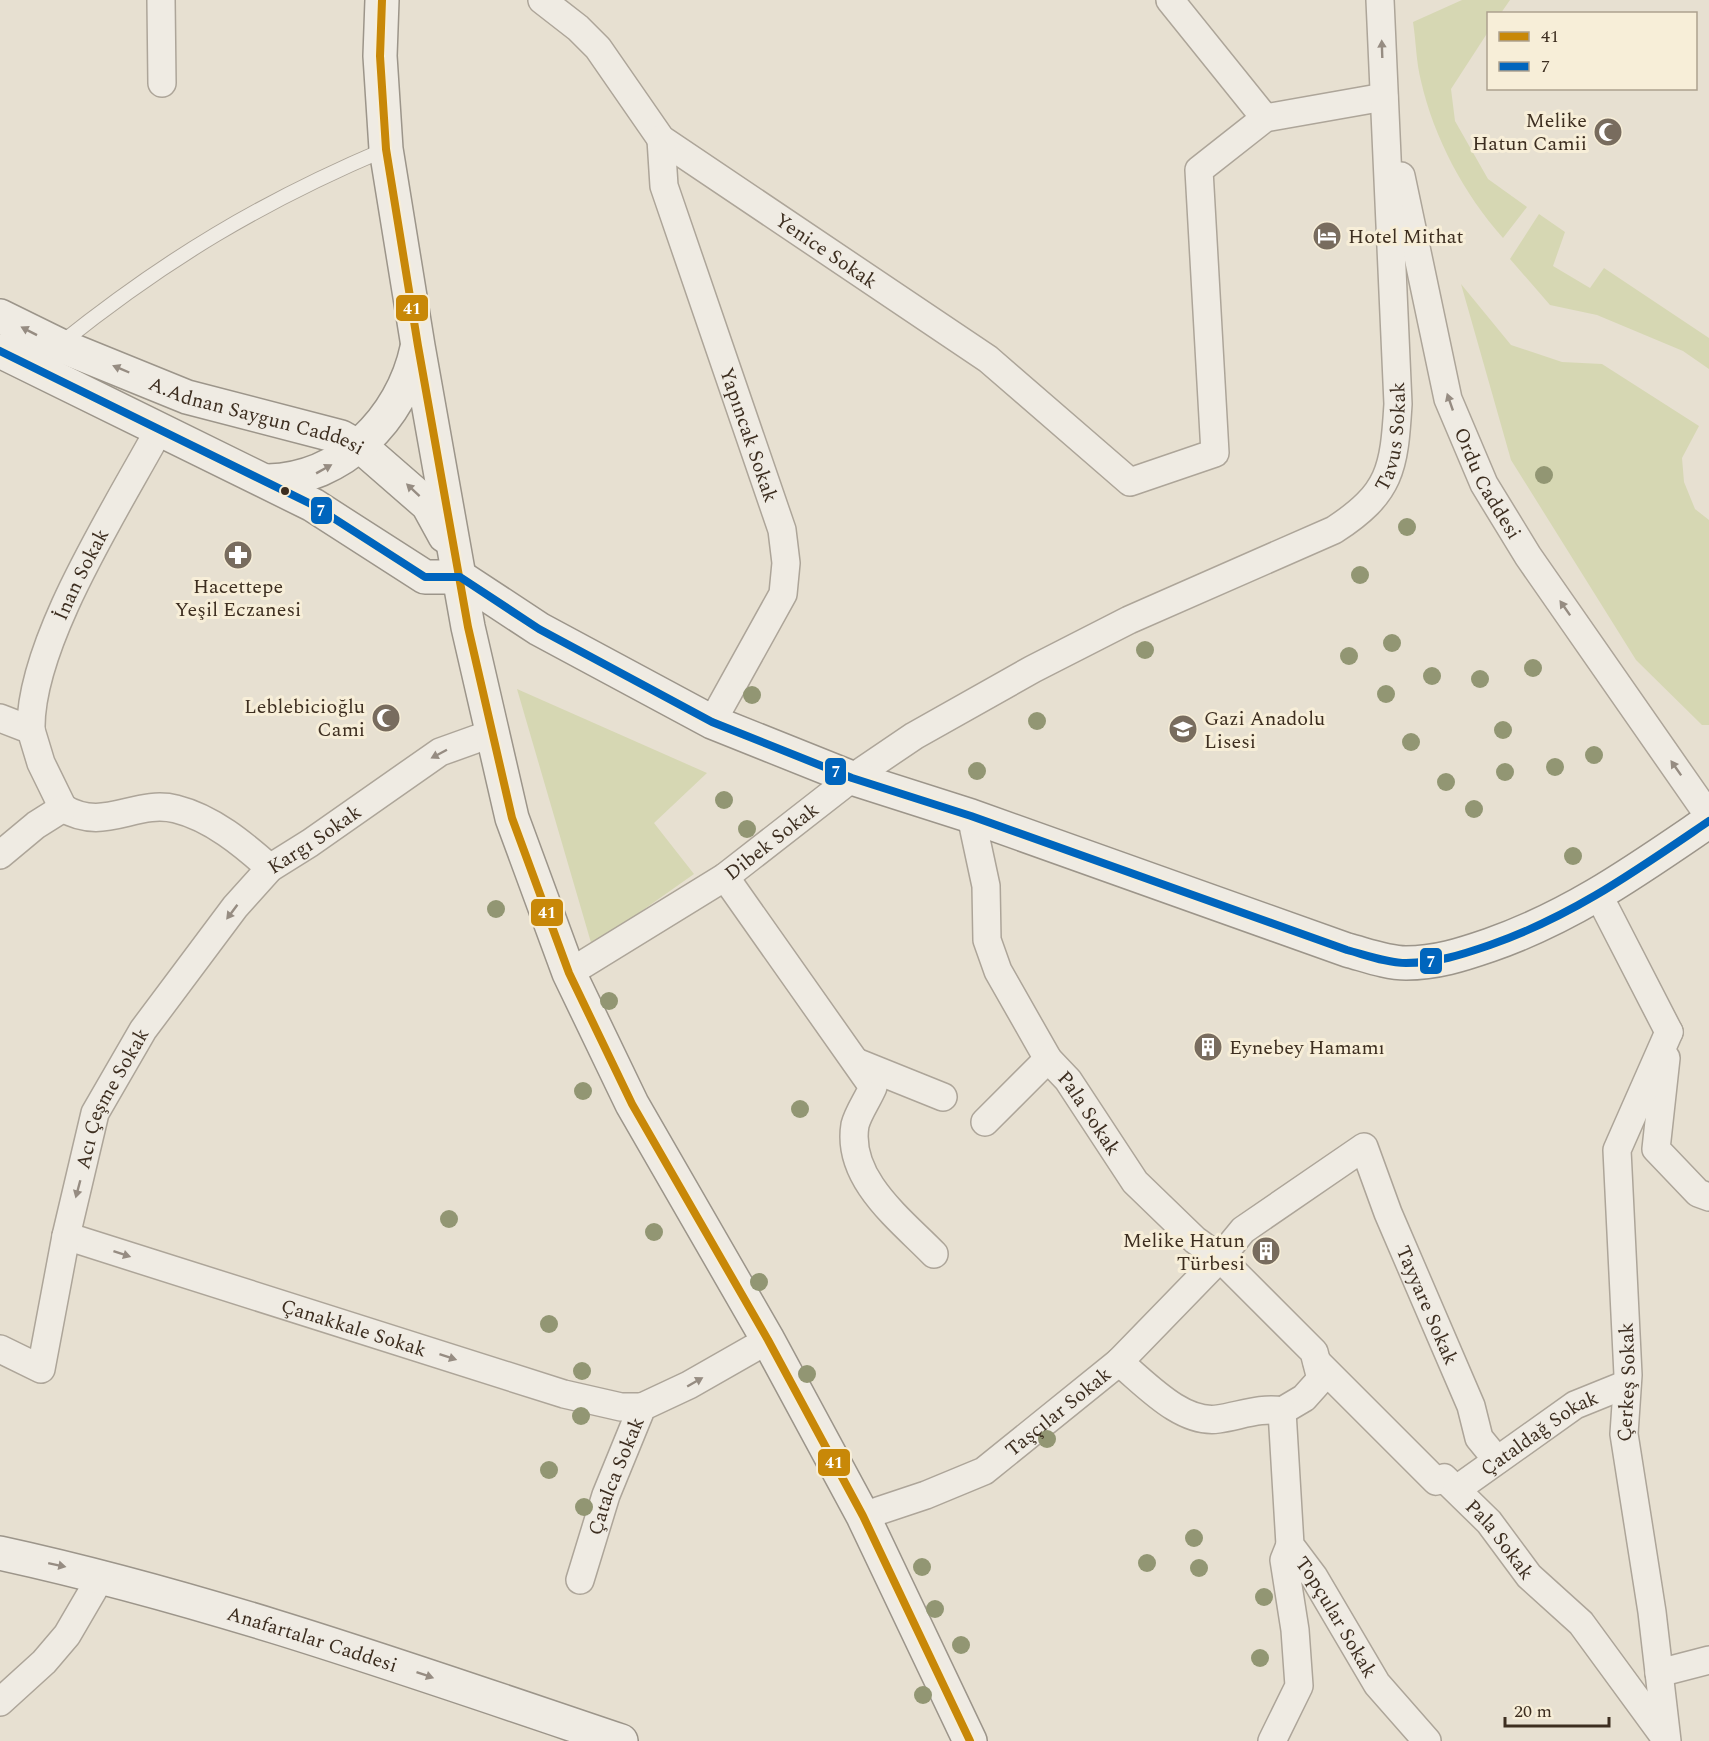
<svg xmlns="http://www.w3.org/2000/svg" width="1709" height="1741" viewBox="0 0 1709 1741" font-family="Spectral,serif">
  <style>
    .green { fill: #d6d7b3 }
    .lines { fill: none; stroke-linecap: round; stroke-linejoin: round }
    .lane-casing { stroke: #ada599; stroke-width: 16 }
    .street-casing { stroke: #ada599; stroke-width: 30 }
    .secondary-casing { stroke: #9c958a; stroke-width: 36 }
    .lane { stroke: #efebe3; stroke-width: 14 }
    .street { stroke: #efebe3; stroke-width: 27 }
    .secondary { stroke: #efebe3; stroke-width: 33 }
    .bus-1-casing { stroke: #f7eed8; stroke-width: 12 }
    .bus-2-casing { stroke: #f7eed8; stroke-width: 12 }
    .bus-1 { stroke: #c88808; stroke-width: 8 }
    .bus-2 { stroke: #0065bd; stroke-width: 8 }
    .tree { fill: #929673 }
    .oneway { fill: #968c82 }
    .bus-dot { fill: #3d2e20; stroke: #f7eed8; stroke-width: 2 }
    .labels { text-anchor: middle; stroke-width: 6; stroke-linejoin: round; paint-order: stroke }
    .poi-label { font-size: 20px; fill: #3d2e20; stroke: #f7eed8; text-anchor: end }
    .street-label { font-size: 20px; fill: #3d2e20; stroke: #f7eed8 }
    .line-badge { stroke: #f7eed8; stroke-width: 2 }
    .badge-label { font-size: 16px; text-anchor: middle; font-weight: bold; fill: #fff }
  </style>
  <rect width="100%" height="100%" fill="#e7e0d1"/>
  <path class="green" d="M1462,0H1510L1501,13L1488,14V32L1451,89L1455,121L1488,179L1527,207L1503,238C1464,194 1434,138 1421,81C1416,62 1416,41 1413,22Z
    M1539,214L1565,232L1553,266L1590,288L1604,268L1709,338V369L1683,351L1597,315L1550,305L1510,259Z
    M1461,284L1511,345L1562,362L1602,364L1699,426L1682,458L1684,482L1695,509L1709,520V725H1702L1636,660L1511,460Z
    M517,689L707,773L654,823L694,874L592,946Z"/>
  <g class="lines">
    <g class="lane-casing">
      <path id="lane" d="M60,344C166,259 261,202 386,149"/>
    </g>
    <g class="street-casing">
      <g id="street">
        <path d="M161,0L162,83"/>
        <path id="s1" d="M542,0L578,28L598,48L661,139L988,359L1130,482L1215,453L1199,170L1265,118L1384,97"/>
        <path d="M1170,0L1265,118"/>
        <path id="s2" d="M661,139L664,186L782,530L786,563L783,594L712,722"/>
        <path id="s3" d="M1401,176L1448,399L1484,484L1528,556L1709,816"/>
        <path d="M0,718L31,730L41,763L63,808"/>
        <path id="s4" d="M31,730C29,643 118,506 160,428"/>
        <path d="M63,808C104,833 135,799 176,809C212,818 243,844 270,868"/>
        <path id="s5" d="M971,816L986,886L987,940L998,971L1048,1059L1068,1080L1135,1182L1195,1240L1220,1258L1314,1352L1321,1379L1304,1398L1282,1411"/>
        <path d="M0,855L36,825L63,808"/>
        <path d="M725,877L873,1087C868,1099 858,1113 855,1125C846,1179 901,1220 934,1254"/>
        <path d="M1599,896L1669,1032"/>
        <path id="s6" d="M569,973L725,877L852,778L914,736L1033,669L1129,620L1334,530C1391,493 1394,469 1398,404L1380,0"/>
        <path d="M1666,1058L1656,1149L1698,1193L1709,1197"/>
        <path d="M856,1062L943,1097"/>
        <path d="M985,1122L1048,1059"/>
        <path id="s7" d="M66,1236L564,1394L621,1407H642"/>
        <path id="s8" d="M0,1349L41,1369L66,1236L95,1113L143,1030L235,907L270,868L310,843L440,752L493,733"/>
        <path d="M1119,1362C1145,1383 1181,1424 1218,1419C1239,1416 1262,1407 1282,1411"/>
        <path id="s9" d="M1317,1362L1436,1481L1444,1478L1489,1522L1529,1576L1581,1623L1666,1739"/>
        <path id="s10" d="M1282,1411L1290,1545L1314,1577L1377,1684L1427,1741"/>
        <path id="s11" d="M1457,1489L1575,1405L1627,1384"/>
        <path id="s12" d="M863,1516L926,1495L984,1471L1119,1362L1220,1258L1243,1230L1364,1147L1388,1213L1471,1406L1479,1438L1497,1460"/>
        <path id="s13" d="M580,1580L606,1495L642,1407L689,1385L768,1340"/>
        <path d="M1659,1673L1709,1660"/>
        <path d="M0,1702L44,1662L67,1635L102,1575"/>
        <path d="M1272,1741L1299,1686L1295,1630L1284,1560L1290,1545"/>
        <path id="s14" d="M1667,1741L1652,1612L1624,1434L1628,1375L1617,1150L1669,1032"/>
      </g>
    </g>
    <g class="secondary-casing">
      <g id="secondary">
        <path d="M382,0L380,56L386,149L418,346L468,627L512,818L569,973L632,1104L768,1340L863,1516L970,1741"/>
        <path id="s15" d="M0,316L59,345L187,397L341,437L366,451L428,505L445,536"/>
        <path d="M0,351L313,505L425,577H460L539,629L712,722L852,778L971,816L1347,950C1366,955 1387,963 1406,963C1436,963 1461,955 1490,945C1573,916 1637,870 1709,821"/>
        <path d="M268,481C342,479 402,419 417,348"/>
        <path id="s16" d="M0,1553C211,1599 416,1672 621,1741"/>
      </g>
    </g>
    <use href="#lane" class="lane"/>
    <use href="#street" class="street"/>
    <use href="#secondary" class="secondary"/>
    <g class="bus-1-casing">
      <path id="bus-1" d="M382,0L380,56L386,149L418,346L468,627L512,818L569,973L632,1104L768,1340L863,1516L970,1741"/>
    </g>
    <g class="bus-2-casing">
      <path id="bus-2" d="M0,351L313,505L425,577H460L539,629L712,722L852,778L971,816L1347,950C1366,955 1387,963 1406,963C1436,963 1461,955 1490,945C1573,916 1637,870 1709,821"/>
    </g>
    <use href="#bus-1" class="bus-1"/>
    <use href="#bus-2" class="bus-2"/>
  </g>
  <g class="tree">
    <circle cx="1544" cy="475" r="9"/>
    <circle cx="1407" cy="527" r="9"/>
    <circle cx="1360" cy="575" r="9"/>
    <circle cx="1392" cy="643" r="9"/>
    <circle cx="1145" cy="650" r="9"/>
    <circle cx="1349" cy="656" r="9"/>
    <circle cx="1533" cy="668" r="9"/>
    <circle cx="1432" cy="676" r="9"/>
    <circle cx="1480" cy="679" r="9"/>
    <circle cx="1386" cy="694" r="9"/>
    <circle cx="752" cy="695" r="9"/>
    <circle cx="1037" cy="721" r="9"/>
    <circle cx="1503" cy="730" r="9"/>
    <circle cx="1411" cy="742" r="9"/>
    <circle cx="1594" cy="755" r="9"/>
    <circle cx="1555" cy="767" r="9"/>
    <circle cx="977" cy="771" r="9"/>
    <circle cx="1505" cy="772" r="9"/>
    <circle cx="1446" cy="782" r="9"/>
    <circle cx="724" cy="800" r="9"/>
    <circle cx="1474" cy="809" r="9"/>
    <circle cx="747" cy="829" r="9"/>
    <circle cx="1573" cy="856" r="9"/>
    <circle cx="496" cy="909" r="9"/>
    <circle cx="609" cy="1001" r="9"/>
    <circle cx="583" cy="1091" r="9"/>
    <circle cx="800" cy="1109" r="9"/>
    <circle cx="449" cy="1219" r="9"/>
    <circle cx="654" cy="1232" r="9"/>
    <circle cx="759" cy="1282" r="9"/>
    <circle cx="549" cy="1324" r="9"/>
    <circle cx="582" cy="1371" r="9"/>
    <circle cx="807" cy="1374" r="9"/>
    <circle cx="581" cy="1416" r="9"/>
    <circle cx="1047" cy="1439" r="9"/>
    <circle cx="549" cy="1470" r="9"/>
    <circle cx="584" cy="1507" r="9"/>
    <circle cx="1194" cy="1538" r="9"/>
    <circle cx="1147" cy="1563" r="9"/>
    <circle cx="922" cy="1567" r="9"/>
    <circle cx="1199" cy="1568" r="9"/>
    <circle cx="1264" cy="1597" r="9"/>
    <circle cx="935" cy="1609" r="9"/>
    <circle cx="961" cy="1645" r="9"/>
    <circle cx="1260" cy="1658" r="9"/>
    <circle cx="923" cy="1695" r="9"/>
  </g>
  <defs><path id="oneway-solid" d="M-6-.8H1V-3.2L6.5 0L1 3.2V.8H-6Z" transform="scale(1.5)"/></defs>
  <g class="oneway">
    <use href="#oneway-solid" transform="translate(1382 49) rotate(-92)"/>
    <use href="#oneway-solid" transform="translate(29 331) rotate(-153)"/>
    <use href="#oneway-solid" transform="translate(121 369) rotate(-157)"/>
    <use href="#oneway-solid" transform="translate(1450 402) rotate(-109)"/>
    <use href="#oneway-solid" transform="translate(324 469) rotate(-29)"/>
    <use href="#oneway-solid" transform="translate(413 490) rotate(-137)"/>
    <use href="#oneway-solid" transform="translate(1565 608) rotate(-125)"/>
    <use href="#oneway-solid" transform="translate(439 754) rotate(152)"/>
    <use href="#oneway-solid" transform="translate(1676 768) rotate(-125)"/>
    <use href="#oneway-solid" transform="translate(232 912) rotate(127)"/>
    <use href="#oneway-solid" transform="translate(78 1189) rotate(105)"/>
    <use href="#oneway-solid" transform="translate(122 1254) rotate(18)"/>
    <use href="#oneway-solid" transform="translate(448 1357) rotate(18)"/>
    <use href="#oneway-solid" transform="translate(695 1382) rotate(-30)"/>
    <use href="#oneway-solid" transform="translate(57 1565) rotate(12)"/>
    <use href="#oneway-solid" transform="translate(425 1675) rotate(19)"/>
  </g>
  <defs>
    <g id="mosque-disc" transform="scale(1.5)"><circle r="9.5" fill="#786c5e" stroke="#f7eed8"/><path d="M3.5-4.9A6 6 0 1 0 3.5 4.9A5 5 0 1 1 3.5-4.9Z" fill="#fff"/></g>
    <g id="hotel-disc" transform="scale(1.5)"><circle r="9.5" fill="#786c5e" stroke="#f7eed8"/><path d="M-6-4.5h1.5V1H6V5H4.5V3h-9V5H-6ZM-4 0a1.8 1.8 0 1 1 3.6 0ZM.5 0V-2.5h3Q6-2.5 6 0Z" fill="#fff"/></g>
    <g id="pharmacy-disc" transform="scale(1.5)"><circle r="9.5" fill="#786c5e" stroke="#f7eed8"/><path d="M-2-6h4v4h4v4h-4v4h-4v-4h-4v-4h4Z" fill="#fff"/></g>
    <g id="school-disc" transform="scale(1.5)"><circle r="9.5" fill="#786c5e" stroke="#f7eed8"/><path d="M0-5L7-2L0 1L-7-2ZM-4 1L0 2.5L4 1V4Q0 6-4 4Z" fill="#fff"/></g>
    <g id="building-disc" transform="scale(1.5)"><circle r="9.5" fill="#786c5e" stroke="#f7eed8"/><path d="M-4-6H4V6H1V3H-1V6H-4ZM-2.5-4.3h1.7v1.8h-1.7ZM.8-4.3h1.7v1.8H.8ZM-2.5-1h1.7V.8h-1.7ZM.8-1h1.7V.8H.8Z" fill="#fff"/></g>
  </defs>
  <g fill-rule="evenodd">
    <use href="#mosque-disc" x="1608" y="132"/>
    <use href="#hotel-disc" x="1327" y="236"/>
    <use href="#pharmacy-disc" x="238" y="555"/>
    <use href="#mosque-disc" x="386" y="718"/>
    <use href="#school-disc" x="1183" y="729"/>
    <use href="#building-disc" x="1208" y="1047"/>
    <use href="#building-disc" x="1266" y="1251"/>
  </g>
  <circle class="bus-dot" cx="285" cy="491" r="5"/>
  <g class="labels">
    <g class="poi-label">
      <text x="1587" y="127">Melike<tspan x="1587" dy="23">Hatun Camii</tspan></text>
      <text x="1348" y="243" text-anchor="start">Hotel Mithat</text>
      <text x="238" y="593" text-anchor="middle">Hacettepe<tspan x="238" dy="23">Yeşil Eczanesi</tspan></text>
      <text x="365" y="713">Leblebicioğlu<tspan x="365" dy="23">Cami</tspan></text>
      <text x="1204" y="725" text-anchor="start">Gazi Anadolu<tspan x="1204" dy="23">Lisesi</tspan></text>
      <text x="1229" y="1054" text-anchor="start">Eynebey Hamamı</text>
      <text x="1245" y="1247">Melike Hatun<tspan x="1245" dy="23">Türbesi</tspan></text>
    </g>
    <g class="street-label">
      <text dy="7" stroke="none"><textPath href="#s1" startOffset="384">Yenice Sokak</textPath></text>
      <text dy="7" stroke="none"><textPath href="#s15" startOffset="276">A.Adnan Saygun Caddesi</textPath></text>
      <text dy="7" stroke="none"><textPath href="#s6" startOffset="1004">Tavus Sokak</textPath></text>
      <text dy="7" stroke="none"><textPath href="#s2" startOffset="310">Yapıncak Sokak</textPath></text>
      <text dy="7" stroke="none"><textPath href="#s3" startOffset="321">Ordu Caddesi</textPath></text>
      <text dy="7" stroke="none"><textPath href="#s4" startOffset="165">İnan Sokak</textPath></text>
      <text dy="7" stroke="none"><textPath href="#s8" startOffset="662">Kargı Sokak</textPath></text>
      <text dy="7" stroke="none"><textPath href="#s6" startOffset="242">Dibek Sokak</textPath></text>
      <text dy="7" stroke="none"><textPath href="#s8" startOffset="327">Acı Çeşme Sokak</textPath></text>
      <text dy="7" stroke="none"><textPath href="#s5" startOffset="328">Pala Sokak</textPath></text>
      <text dy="7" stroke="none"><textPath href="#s12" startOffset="801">Tayyare Sokak</textPath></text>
      <text dy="7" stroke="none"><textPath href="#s7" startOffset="302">Çanakkale Sokak</textPath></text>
      <text dy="7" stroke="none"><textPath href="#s14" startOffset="362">Çerkeş Sokak</textPath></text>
      <text dy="7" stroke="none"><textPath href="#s12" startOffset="224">Taşçılar Sokak</textPath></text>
      <text dy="7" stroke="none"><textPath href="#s11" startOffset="100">Çataldağ Sokak</textPath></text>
      <text dy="7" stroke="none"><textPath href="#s13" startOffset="110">Çatalca Sokak</textPath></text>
      <text dy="7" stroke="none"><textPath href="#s9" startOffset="260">Pala Sokak</textPath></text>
      <text dy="7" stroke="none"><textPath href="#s10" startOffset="220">Topçular Sokak</textPath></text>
      <text dy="7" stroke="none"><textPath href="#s16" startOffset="324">Anafartalar Caddesi</textPath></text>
    </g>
  </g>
  <g class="line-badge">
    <rect x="395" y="294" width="34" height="28" rx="6" fill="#c88808"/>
    <rect x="310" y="496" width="23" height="29" rx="6" fill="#0065bd"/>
    <rect x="824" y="757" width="23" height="29" rx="6" fill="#0065bd"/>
    <rect x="530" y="898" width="34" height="29" rx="6" fill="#c88808"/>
    <rect x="1419" y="947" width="24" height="28" rx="6" fill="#0065bd"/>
    <rect x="817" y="1448" width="34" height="29" rx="6" fill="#c88808"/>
  </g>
  <g class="badge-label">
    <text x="412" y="314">41</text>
    <text x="321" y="516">7</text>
    <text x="836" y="777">7</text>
    <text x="547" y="918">41</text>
    <text x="1431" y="967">7</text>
    <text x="834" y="1468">41</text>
  </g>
  <rect x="1487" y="12" width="210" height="78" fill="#f7eed8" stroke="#ada18e" stroke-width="1.5"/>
  <rect x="1499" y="32" width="30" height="9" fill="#c88808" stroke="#ada18e" stroke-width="1.5"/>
  <text x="1541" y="42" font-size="18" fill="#3d2e20">41</text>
  <rect x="1499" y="62" width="30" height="9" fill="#0065bd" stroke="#ada18e" stroke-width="1.5"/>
  <text x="1541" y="72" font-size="18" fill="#3d2e20">7</text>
  <path d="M1505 1717v9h104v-9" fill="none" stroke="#3d2e20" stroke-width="3"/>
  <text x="1514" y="1717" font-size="18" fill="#3d2e20" stroke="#f7eed8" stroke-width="4.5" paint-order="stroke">20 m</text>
</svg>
